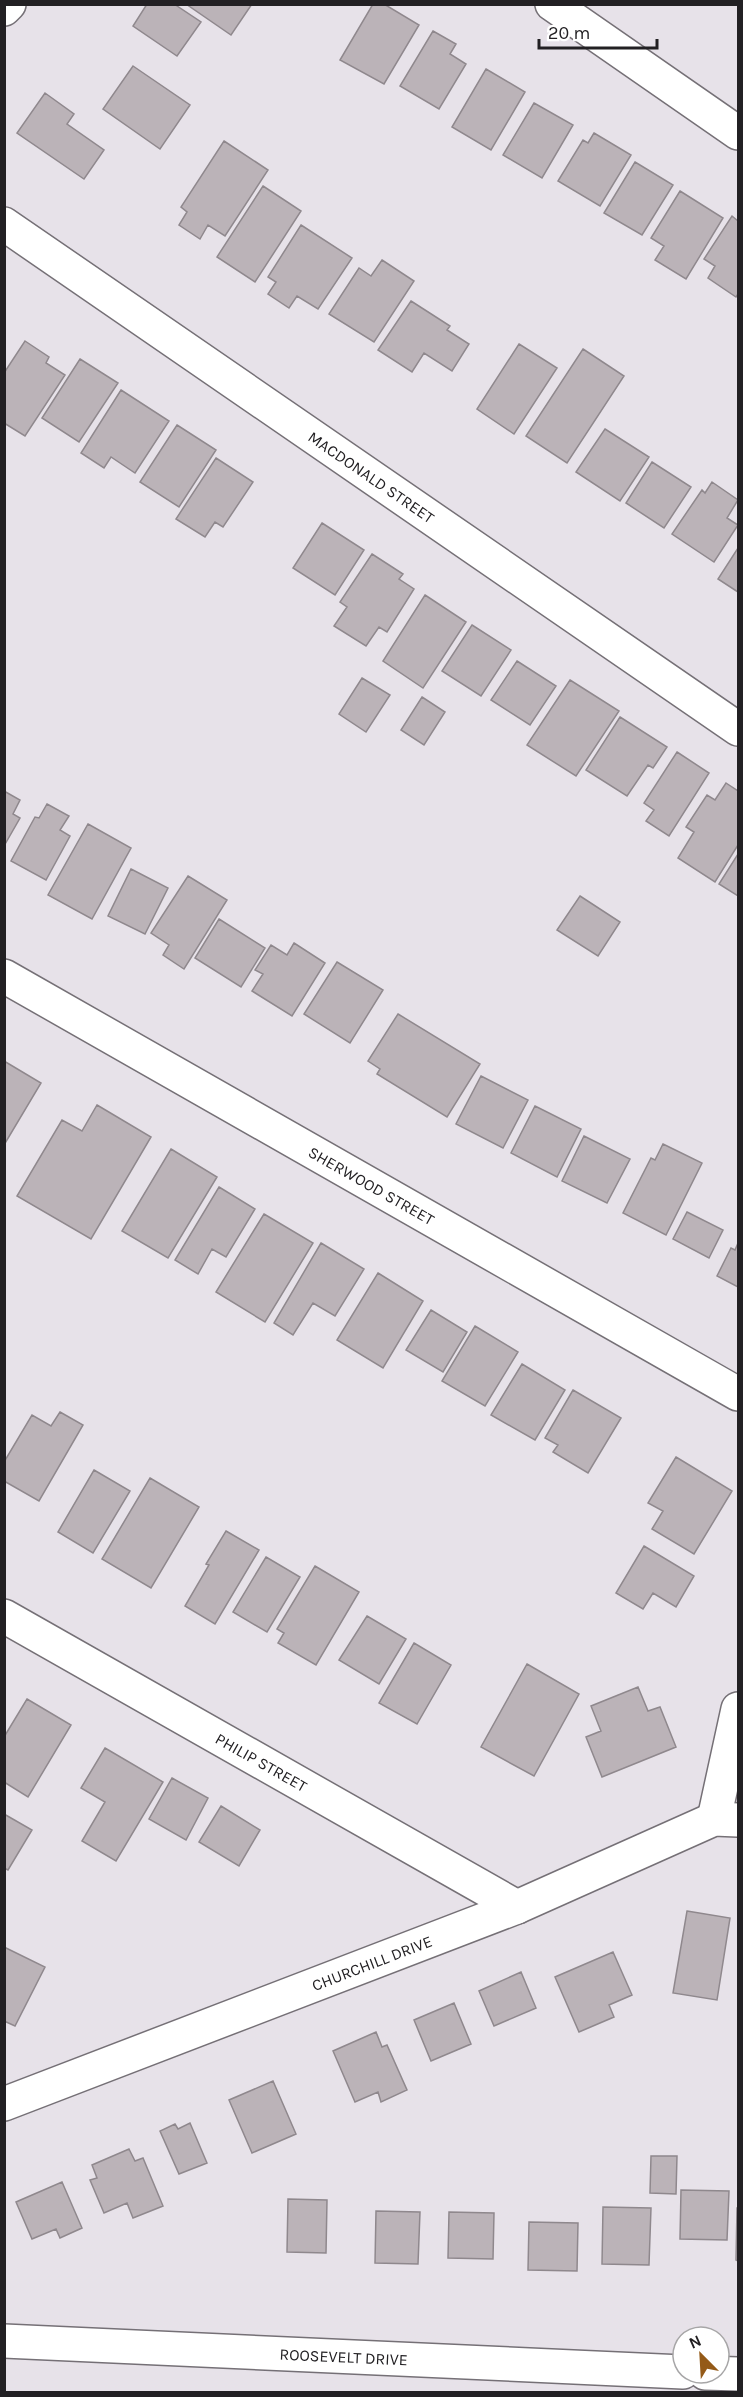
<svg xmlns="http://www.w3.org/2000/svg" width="743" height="2397" viewBox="0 0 743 2397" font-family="Karla,sans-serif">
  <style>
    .building { fill: #bbb3b8; stroke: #8f888d; stroke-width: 1.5 }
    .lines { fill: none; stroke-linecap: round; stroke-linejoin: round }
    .minor-casing { stroke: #757076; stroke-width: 36 }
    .major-casing { stroke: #757076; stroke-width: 36 }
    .minor { stroke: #fff; stroke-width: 33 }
    .major { stroke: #fff; stroke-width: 33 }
    .labels { text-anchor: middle; stroke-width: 6; stroke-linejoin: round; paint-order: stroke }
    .street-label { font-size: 16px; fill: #222023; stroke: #fff }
  </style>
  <rect width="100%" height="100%" fill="#e7e2e9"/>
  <path class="building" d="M147,4H174L201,22L177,56L133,26Z
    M186,4H252L231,35Z
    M373,4H384L419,25L384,84L340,60Z
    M433,31L456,44L450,54L466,64L439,109L400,86Z
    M133,66L190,105L160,149L103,109Z
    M486,69L525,92L491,150L452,127Z
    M45,93L74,114L67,124L104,150L84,179L17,133Z
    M534,103L573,125L542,178L503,155Z
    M594,133L631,155L600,206L558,181L583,140L588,143Z
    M224,141L268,170L225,236L208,225L200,239L179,225L187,212L181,207Z
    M635,162L673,185L642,235L604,213Z
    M263,186L301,211L255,282L217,257Z
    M680,191L723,218L686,279L655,260L664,246L651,238Z
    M732,216L738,221V294L736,297L708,278L715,266L704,259Z
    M301,225L352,258L318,309L297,296L289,308L268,294L276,282L268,277Z
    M382,260L414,281L374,342L329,314L359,268L371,276Z
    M411,301L450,326L447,330L469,344L452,371L424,353L412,372L378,350Z
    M25,341L49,357L46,363L65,375L25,436L4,423V373Z
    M519,344L557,368L514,434L477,409Z
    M583,349L624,376L567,463L526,436Z
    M80,359L118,383L79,442L42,418Z
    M121,390L169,421L135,473L111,457L104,468L81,453Z
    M177,425L216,450L179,507L140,482Z
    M605,429L649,457L620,501L576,472Z
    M216,458L253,482L223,527L215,522L205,537L176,519Z
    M652,462L691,487L664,528L626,503Z
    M712,482L738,500L727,518L738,525L714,562L672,534L702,490L705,493Z
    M322,523L364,550L335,595L293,568Z
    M738,548V592L718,579Z
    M372,554L403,574L399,579L414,589L387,632L379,627L366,646L334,626L347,607L340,602Z
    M425,595L466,622L423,688L383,661Z
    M472,625L511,650L481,696L442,671Z
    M517,661L556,686L530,725L491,700Z
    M362,678L390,695L366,732L339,714Z
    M570,680L619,711L576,776L527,745Z
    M422,697L445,712L424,745L401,730Z
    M620,717L667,747L653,768L648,765L627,796L586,770Z
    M677,752L709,773L669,836L646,821L654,810L644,803Z
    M726,783L738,791V845L715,882L678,858L694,832L686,827L707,795L715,800Z
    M4,791L20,800L13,814L20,818L4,846Z
    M47,804L69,816L60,830L70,836L46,880L11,861L35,817L39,818Z
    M88,824L131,848L92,919L48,895Z
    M738,854V896L719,884Z
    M131,869L168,888L145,934L108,916Z
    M188,876L227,900L184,969L163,955L169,945L151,933Z
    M580,896L620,922L598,956L557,930Z
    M219,919L265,948L241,987L195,958Z
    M294,943L325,963L292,1016L252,991L263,974L255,970L271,945L287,955Z
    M337,962L383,990L350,1043L304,1014Z
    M398,1014L480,1064L447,1117L377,1074L380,1069L368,1061Z
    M4,1061L41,1083L4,1145Z
    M481,1076L528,1100L503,1148L456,1124Z
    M97,1105L151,1137L91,1239L17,1196L62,1120L82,1131Z
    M535,1106L581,1129L557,1177L511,1153Z
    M584,1136L630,1159L607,1203L562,1181Z
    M663,1144L702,1163L666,1235L623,1213L651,1158L655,1160Z
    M171,1149L217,1177L168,1258L122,1231Z
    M219,1187L255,1209L226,1257L212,1249L198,1274L175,1260Z
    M687,1212L723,1230L709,1258L673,1239Z
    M264,1214L313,1243L265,1322L216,1292Z
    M321,1243L364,1269L335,1316L313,1303L293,1335L274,1323Z
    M738,1243V1287L717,1276L731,1248L735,1250Z
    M378,1273L423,1301L383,1368L337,1340Z
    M431,1310L467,1332L443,1372L406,1350Z
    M475,1326L518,1352L485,1406L442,1381Z
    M522,1364L565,1390L535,1440L491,1415Z
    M573,1390L621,1418L588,1473L553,1452L558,1445L545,1438Z
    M60,1412L83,1425L39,1501L4,1481V1462L32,1415L51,1426Z
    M676,1457L732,1491L694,1554L652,1529L663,1511L648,1503Z
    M94,1470L130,1491L93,1553L58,1532Z
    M150,1478L199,1507L151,1588L102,1559Z
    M226,1531L259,1550L215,1624L185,1606L209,1565L206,1564Z
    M644,1546L694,1576L676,1607L653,1593L643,1609L616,1593Z
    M266,1557L300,1577L267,1632L233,1612Z
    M315,1566L359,1592L316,1665L278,1643L284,1633L277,1629Z
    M367,1616L406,1639L379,1684L339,1660Z
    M414,1643L451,1665L417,1724L379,1703Z
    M527,1664L579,1694L534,1776L481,1747Z
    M638,1687L648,1711L660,1707L676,1747L602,1777L586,1737L601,1731L591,1706Z
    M27,1699L71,1725L28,1797L4,1782V1737Z
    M105,1748L163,1782L116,1861L82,1841L105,1802L81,1788Z
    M172,1778L208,1798L186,1840L149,1819Z
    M221,1806L260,1830L239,1866L199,1842Z
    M4,1814L32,1830L8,1870L4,1868Z
    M687,1911L730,1918L717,2000L673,1993Z
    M4,1947L45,1967L15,2026L4,2021Z
    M613,1952L632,1995L609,2005L614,2017L579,2032L555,1977Z
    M521,1972L536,2008L494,2026L479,1991Z
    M454,2003L471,2044L431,2061L414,2020Z
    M376,2032L382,2047L387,2045L407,2090L381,2102L378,2092L355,2102L333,2051Z
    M273,2081L296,2134L252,2153L229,2100Z
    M190,2123L207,2163L179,2174L160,2131L175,2124L178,2129Z
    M129,2149L135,2161L143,2158L163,2206L133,2218L127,2203L104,2213L90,2180L97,2178L92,2165Z
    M651,2156H677L676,2194L650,2193Z
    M62,2182L82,2228L60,2238L56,2229L32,2239L16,2202Z
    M681,2190L729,2191L727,2240L680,2239Z
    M288,2199L327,2200L326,2253L287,2252Z
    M603,2207L651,2208L649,2265L602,2264Z
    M737,2208H738V2261L736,2260Z
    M376,2211L420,2212L418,2264L375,2263Z
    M449,2212L494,2213L493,2259L448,2258Z
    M529,2222L578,2223L577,2271L528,2270Z"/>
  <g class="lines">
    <g class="minor-casing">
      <g id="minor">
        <path d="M552,4L738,133"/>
        <path id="s1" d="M4,224L738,729"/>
        <path id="s2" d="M4,976L738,1394"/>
        <path id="s3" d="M4,1616L517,1907"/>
        <path d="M714,1819L738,1709"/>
        <path id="s4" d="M4,2104L517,1907L714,1819L738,1820"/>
        <path id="s5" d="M4,2341L683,2372"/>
        <path d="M705,2373L738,2374"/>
      </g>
    </g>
    <g class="major-casing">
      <path id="major" d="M4,9L9,4"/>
    </g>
    <use href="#minor" class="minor"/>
    <use href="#major" class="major"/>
  </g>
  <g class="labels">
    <g class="street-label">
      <text dy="6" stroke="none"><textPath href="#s1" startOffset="446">MACDONALD STREET</textPath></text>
      <text dy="6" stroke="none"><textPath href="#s2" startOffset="423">SHERWOOD STREET</textPath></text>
      <text dy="6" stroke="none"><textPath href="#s3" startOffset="296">PHILIP STREET</textPath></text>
      <text dy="6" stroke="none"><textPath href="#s4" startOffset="394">CHURCHILL DRIVE</textPath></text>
      <text dy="6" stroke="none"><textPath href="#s5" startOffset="340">ROOSEVELT DRIVE</textPath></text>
    </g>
  </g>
  <rect width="743" height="2397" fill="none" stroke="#222023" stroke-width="12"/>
  <g transform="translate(701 2355) rotate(336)"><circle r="28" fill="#ffffff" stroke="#a7a6a7" stroke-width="1.5"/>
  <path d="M0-4.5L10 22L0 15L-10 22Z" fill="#945a18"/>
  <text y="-9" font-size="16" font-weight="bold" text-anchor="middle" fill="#222023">N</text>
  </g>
  <path d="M539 39v9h118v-9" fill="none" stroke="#222023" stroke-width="3"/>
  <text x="548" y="39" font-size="18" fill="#222023" stroke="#ffffff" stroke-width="4.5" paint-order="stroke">20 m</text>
</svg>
